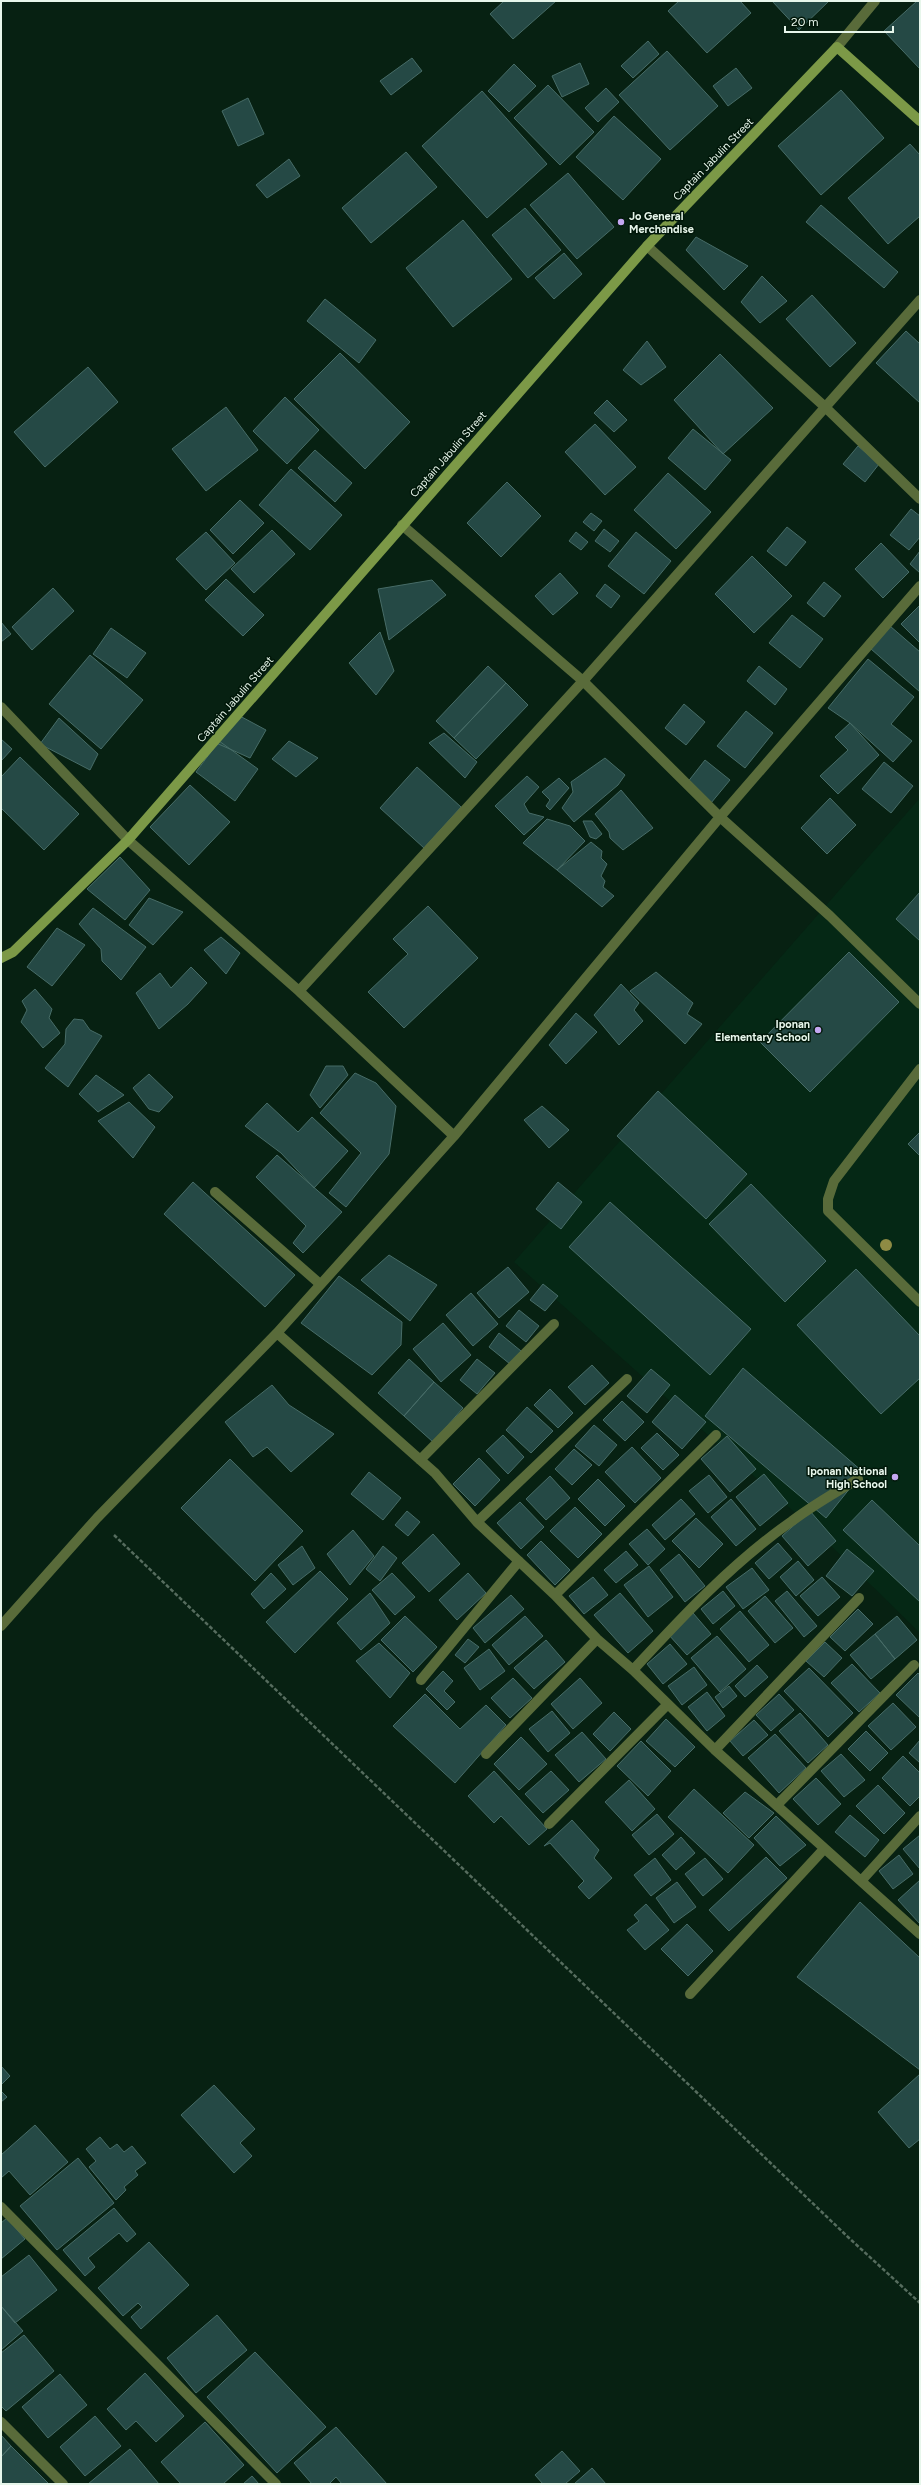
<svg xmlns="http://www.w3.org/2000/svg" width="921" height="2485" viewBox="0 0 921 2485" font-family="Figtree,sans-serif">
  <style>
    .built { fill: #052815 }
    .building { fill: #254945; stroke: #476c67 }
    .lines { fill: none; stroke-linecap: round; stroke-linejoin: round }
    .path { stroke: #566c5e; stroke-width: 2.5; stroke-dasharray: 4 2; stroke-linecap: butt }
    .lane { stroke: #596b3a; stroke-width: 10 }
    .street { stroke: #596b3a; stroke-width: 10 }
    .secondary { stroke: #7c9947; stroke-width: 10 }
    .tree { fill: #8e8b44 }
    .poi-dot { fill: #c4a7f1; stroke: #011709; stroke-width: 1.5 }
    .labels { text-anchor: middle; stroke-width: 3; stroke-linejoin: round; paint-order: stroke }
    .street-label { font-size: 11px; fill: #e7f6eb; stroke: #011709 }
    .poi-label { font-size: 11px; font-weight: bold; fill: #e7f6eb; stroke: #011709; text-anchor: end }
  </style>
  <rect width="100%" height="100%" fill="#072112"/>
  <path class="built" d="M920,798V1633L819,1534L514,1262Z"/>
  <path class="building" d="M504,1H556L513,39L490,14Z
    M679,1H740L751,13L707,53L668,11Z
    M772,1H829L799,30Z
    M917,1H920V69L884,31Z
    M648,41L659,54L633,78L621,66Z
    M667,51L718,106L670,150L619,95Z
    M412,58L422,71L391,95L380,81Z
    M580,63L589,84L562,97L552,76Z
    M514,64L536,86L509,112L488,91Z
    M736,68L752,88L728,106L713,86Z
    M548,85L594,132L560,165L514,118Z
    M606,88L619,102L598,122L585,108Z
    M841,90L884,138L821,195L778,146Z
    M482,91L547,164L487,218L422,146Z
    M248,98L264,134L238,146L222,111Z
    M614,116L661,159L623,200L576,157Z
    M910,144L920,155V216L888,244L848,198Z
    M406,152L437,187L371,243L342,208Z
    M289,159L300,176L267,198L256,185Z
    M568,173L614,227L577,259L530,205Z
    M821,205L898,272L884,288L806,222Z
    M525,208L561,250L528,278L492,235Z
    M463,220L512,279L453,327L406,268Z
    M696,237L748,266L724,290L686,250Z
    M564,253L582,274L554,299L535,278Z
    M762,276L787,301L760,323L741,302Z
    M812,295L856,343L830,367L786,319Z
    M325,299L376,340L359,363L307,321Z
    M906,331L920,344V403L876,363Z
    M647,341L666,367L641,385L623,370Z
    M340,353L410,422L365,469L294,399Z
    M720,354L773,408L723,454L674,400Z
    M88,367L118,402L45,467L14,432Z
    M285,397L319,430L287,464L253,431Z
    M607,400L627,420L614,432L594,413Z
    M226,407L258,450L206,491L172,449Z
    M595,424L636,467L605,495L565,452Z
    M693,429L731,460L705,490L668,458Z
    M858,446L879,464L865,482L843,464Z
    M315,450L352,483L335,502L298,468Z
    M291,469L342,515L310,550L259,505Z
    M668,473L711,512L676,549L634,510Z
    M507,482L541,516L501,557L467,523Z
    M240,500L264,523L233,554L210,530Z
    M911,509L920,516V537L909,550L890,535Z
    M591,513L602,521L594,531L583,522Z
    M787,527L806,542L786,566L767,551Z
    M604,529L619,541L610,552L595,541Z
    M272,530L295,554L254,593L231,569Z
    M206,532L235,563L206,590L176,559Z
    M576,532L588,542L581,550L569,541Z
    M636,532L671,561L644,594L608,566Z
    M881,543L909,572L883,598L855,569Z
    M920,551V573L910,564Z
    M752,556L792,596L754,633L715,594Z
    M560,573L578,593L553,615L535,596Z
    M226,579L264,615L243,636L205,600Z
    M432,580L446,595L389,640L378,589Z
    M824,582L841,596L824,617L807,603Z
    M605,584L620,596L611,608L596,596Z
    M53,588L74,611L32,650L12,627Z
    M920,605V643L901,624Z
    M792,615L823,639L800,668L769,643Z
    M1,622L11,634L1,642Z
    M890,626L920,652V692L871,649Z
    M111,628L146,653L127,678L93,654Z
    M380,632L394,671L376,695L349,663Z
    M90,655L143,700L101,749L49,704Z
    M868,659L914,697L891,724L912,741L893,762L850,723L828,708Z
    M488,666L506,683L454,738L436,721Z
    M759,666L787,689L775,705L747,681Z
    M506,683L528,705L476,759L454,738Z
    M684,704L705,722L686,745L665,728Z
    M746,711L773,733L745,768L717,746Z
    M238,715L266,730L250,758L214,742Z
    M59,718L98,754L90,770L40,744Z
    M850,723L879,755L838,794L820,776L848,750L835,737Z
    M444,733L477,762L465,778L429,743Z
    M1,739L12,749L1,761Z
    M219,741L258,769L235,801L196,772Z
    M289,741L318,758L296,777L272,759Z
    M20,757L79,814L44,850L1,808V777Z
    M605,758L625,775L618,785L574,822L562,808L573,792L571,782Z
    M705,760L730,780L711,803L687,783Z
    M884,762L913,786L891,813L862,789Z
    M417,767L461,807L424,848L380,808Z
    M527,776L539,787L524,804L529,813L544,817L524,835L495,806Z
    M559,778L569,788L550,810L546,806L550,800L542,792Z
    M190,785L230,822L189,865L150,827Z
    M621,790L653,828L623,850L610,838L609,832L595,814Z
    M830,798L856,825L827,854L801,828Z
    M547,819L570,826L585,841L557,870L523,843Z
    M583,821H592L602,834L596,839L590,837Z
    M591,842L602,851L601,858L607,864L601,876L605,881L603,887L614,896L602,907L557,870Z
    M120,857L150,890L125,920L87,889Z
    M920,892V941L896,919Z
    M149,898L183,912L153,945L129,925Z
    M428,906L478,958L404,1028L368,992L408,954L393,939Z
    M93,908L146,947L121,980L102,961L101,949L79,924Z
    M57,928L85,945L52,986L27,967Z
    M221,937L240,953L226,974L204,950Z
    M849,952L899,1002L810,1092L760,1042Z
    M191,967L207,983L188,1004L159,1029L136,993L160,973L171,988Z
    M656,972L693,1003L687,1014L702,1024L685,1044L630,991Z
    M621,984L639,1003L634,1010L643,1021L619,1045L594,1015Z
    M35,989L52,1009L49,1018L60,1033L43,1048L21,1022L27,1010L22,1001Z
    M576,1013L597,1032L566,1064L549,1045Z
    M74,1019L83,1020L90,1030L102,1036L68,1087L45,1068L65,1044L66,1029Z
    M326,1066H343L348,1075L320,1108L310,1095Z
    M355,1073L376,1083L396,1106L389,1154L346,1207L329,1193L361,1153L320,1113Z
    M149,1074L173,1097L159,1112L149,1109L133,1088Z
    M96,1075L124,1095L98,1112L79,1094Z
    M658,1091L747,1174L706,1219L617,1136Z
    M129,1102L155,1127L133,1158L98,1121Z
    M267,1103L298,1132L312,1117L348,1151L314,1188L281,1153L245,1126Z
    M542,1106L569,1130L549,1148L524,1120Z
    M920,1132V1156L908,1144Z
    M277,1155L342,1212L303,1253L293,1243L306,1226L256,1177Z
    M193,1182L295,1275L265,1307L164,1214Z
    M558,1182L582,1202L561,1229L536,1209Z
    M751,1184L826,1261L785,1302L709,1224Z
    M610,1202L751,1329L710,1375L569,1247Z
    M389,1255L437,1285L410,1321L361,1280Z
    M508,1267L529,1292L499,1318L477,1293Z
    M856,1269L920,1336V1378L881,1414L797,1325Z
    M339,1276L402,1322L401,1345L372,1375L301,1323Z
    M543,1284L558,1296L545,1311L530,1300Z
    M471,1293L498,1324L473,1346L446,1315Z
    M519,1310L539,1326L526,1342L506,1326Z
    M443,1323L471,1355L441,1382L413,1349Z
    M499,1333L521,1351L510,1364L489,1347Z
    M409,1359L434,1382L404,1416L378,1393Z
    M477,1359L495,1373L477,1394L460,1380Z
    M592,1365L609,1383L585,1405L568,1387Z
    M743,1368L863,1472L826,1518L705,1416Z
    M651,1369L670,1385L647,1413L627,1396Z
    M434,1382L463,1408L433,1442L404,1416Z
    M272,1385L289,1405L334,1434L291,1472L267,1447L253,1457L225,1422Z
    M550,1389L573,1413L558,1428L534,1405Z
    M675,1395L706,1422L682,1449L652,1422Z
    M622,1401L644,1422L625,1441L603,1420Z
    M527,1407L553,1431L531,1453L506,1430Z
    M594,1425L617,1445L599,1466L575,1446Z
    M657,1433L679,1455L663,1470L641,1448Z
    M503,1435L524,1457L508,1474L486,1451Z
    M727,1436L756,1469L730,1492L701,1459Z
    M632,1447L661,1478L635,1503L605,1472Z
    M574,1449L592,1465L572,1485L555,1469Z
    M479,1458L500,1480L475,1506L453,1484Z
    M230,1459L303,1531L255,1581L181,1508Z
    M369,1472L401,1498L383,1520L351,1494Z
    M764,1474L788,1503L760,1526L736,1497Z
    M709,1475L727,1497L708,1513L689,1491Z
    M550,1476L570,1498L546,1520L526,1499Z
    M598,1479L625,1506L605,1526L578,1499Z
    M681,1499L695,1514L665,1540L652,1525Z
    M731,1499L756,1529L736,1546L711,1517Z
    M872,1500L920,1546V1602L843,1530Z
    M520,1502L544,1527L521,1549L497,1523Z
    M575,1507L602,1534L578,1558L550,1531Z
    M407,1511L420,1522L408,1536L395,1525Z
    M810,1511L836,1541L808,1566L782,1536Z
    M696,1518L723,1544L699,1568L672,1541Z
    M647,1529L665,1549L648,1565L629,1544Z
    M353,1530L374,1556L350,1585L327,1554Z
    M433,1534L460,1564L429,1592L402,1563Z
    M541,1541L570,1570L555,1585L527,1555Z
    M778,1543L792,1559L769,1579L755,1563Z
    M302,1546L315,1568L293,1585L278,1565Z
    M383,1546L397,1558L380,1581L366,1569Z
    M847,1549L874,1571L852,1596L826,1576Z
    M626,1551L638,1565L616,1583L604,1570Z
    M679,1554L705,1586L685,1602L660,1570Z
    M798,1561L814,1580L796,1596L780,1577Z
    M649,1566L673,1597L648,1617L624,1585Z
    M752,1568L769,1590L743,1609L726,1587Z
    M320,1571L348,1599L295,1653L266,1622Z
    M271,1573L286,1589L264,1609L251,1594Z
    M392,1573L415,1597L395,1615L372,1590Z
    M468,1573L486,1593L457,1620L439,1600Z
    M593,1577L608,1595L584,1614L569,1596Z
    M822,1577L840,1597L818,1616L800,1596Z
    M723,1591L735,1606L713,1624L701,1609Z
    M787,1591L817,1626L804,1637L775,1601Z
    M370,1593L390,1623L361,1650L337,1623Z
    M620,1593L653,1631L628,1653L594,1615Z
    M511,1595L524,1609L485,1643L473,1628Z
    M765,1596L793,1628L775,1643L748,1611Z
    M858,1609L873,1624L845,1651L830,1637Z
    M740,1611L769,1645L749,1662L720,1629Z
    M693,1613L711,1634L687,1655L668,1634Z
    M405,1616L437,1647L413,1672L381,1640Z
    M525,1616L543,1636L509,1665L492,1645Z
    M897,1616L917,1640L895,1659L875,1634Z
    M875,1634L895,1659L871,1679L850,1655Z
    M717,1636L746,1669L720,1692L691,1658Z
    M468,1639L479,1647L465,1663L455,1655Z
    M546,1640L565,1662L534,1689L514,1668Z
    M825,1642L842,1658L824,1677L806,1661Z
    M379,1643L410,1673L390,1698L356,1661Z
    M670,1644L687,1664L663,1684L647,1664Z
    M489,1649L505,1671L480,1690L464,1668Z
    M852,1664L880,1693L859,1712L831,1683Z
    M757,1665L768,1677L745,1697L735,1686Z
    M694,1667L707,1685L682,1705L668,1686Z
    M809,1668L853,1713L828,1737L784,1691Z
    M443,1671L453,1681L444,1691L455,1702L447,1710L426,1689Z
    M918,1673L920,1675V1718L896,1695Z
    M513,1678L532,1698L510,1718L491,1698Z
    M580,1678L602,1703L573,1729L551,1704Z
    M729,1686L737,1696L723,1708L715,1697Z
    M707,1692L725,1716L707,1731L688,1707Z
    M425,1694L460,1729L486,1705L506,1725L455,1783L393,1726Z
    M779,1694L794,1710L771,1731L756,1715Z
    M893,1703L916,1727L891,1750L868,1726Z
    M552,1711L570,1733L548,1752L529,1729Z
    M614,1712L631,1729L610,1751L593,1734Z
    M800,1713L828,1745L808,1763L779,1731Z
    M666,1719L695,1747L675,1767L646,1741Z
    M754,1720L768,1735L743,1756L730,1741Z
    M866,1731L888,1753L870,1771L848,1749Z
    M582,1732L606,1759L579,1782L555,1755Z
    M775,1734L806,1768L779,1793L748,1758Z
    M521,1737L547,1764L519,1790L494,1764Z
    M920,1740V1763L909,1753Z
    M641,1741L671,1771L648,1796L617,1766Z
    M841,1754L865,1780L844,1797L821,1771Z
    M903,1756L920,1773V1796L910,1806L882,1778Z
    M494,1771L547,1829L529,1845L501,1816L494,1823L468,1796Z
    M551,1771L569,1790L543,1813L525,1794Z
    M816,1778L841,1804L818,1825L793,1799Z
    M629,1780L655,1809L632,1831L605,1802Z
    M878,1785L905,1813L884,1834L856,1806Z
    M694,1789L754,1845L728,1873L668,1817Z
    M745,1792L774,1813L749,1838L723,1813Z
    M657,1814L674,1834L649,1855L632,1835Z
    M850,1815L879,1840L865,1857L835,1832Z
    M776,1816L806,1845L780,1866L754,1838Z
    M572,1820L599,1850L594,1858L612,1878L589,1899L578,1887L584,1881L550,1843L544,1846Z
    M920,1835V1869L903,1849Z
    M681,1837L695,1853L676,1870L662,1855Z
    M899,1855L913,1874L893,1889L879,1871Z
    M766,1857L787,1878L729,1931L709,1910Z
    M655,1858L671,1880L651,1896L634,1875Z
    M705,1858L723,1879L703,1896L685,1874Z
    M920,1880V1924L898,1900Z
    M677,1882L696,1907L674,1923L656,1898Z
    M860,1902L920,1958V2070L797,1977Z
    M646,1904L669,1930L645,1950L627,1930L639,1921L634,1915Z
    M687,1924L713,1951L688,1976L661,1949Z
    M1,2066L10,2076L1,2085Z
    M920,2074V2139L909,2148L878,2112Z
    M214,2085L255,2129L240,2143L252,2156L234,2173L181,2115Z
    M1,2091L7,2097L1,2102Z
    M35,2125L68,2162L30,2195L9,2171L1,2178V2155Z
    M100,2137L110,2149L117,2144L124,2152L132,2146L146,2163L135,2171L138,2175L124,2187L126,2190L116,2200L89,2167L96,2161L86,2149Z
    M78,2158L114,2203L57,2250L20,2206Z
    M114,2208L136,2234L127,2242L119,2233L88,2258L95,2267L85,2276L63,2250Z
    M7,2218L25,2239L1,2259V2223Z
    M149,2242L189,2285L141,2329L131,2317L142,2307L138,2303L123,2316L98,2288Z
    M29,2255L57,2290L15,2323L1,2306V2277Z
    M1,2306L23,2331L1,2350Z
    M217,2315L247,2350L196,2393L167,2358Z
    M24,2335L54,2371L6,2411L1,2406V2353Z
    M255,2352L326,2427L277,2473L207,2397Z
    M145,2373L184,2416L156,2442L136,2421L126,2430L107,2409Z
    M60,2374L87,2405L48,2438L22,2407Z
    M95,2416L121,2446L85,2476L60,2447Z
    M205,2422L244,2465L223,2484H181L161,2462Z
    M336,2427L387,2484H342L336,2477L329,2484H312L294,2463Z
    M1,2435L11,2446L1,2457Z
    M11,2446L49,2484H1V2457Z
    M130,2449L159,2484H88Z
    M562,2451L580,2471L565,2484H543L535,2475Z
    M592,2468L606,2484H574Z
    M252,2476L259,2484H243Z"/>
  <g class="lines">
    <path class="path" d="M114,1535L849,2238L920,2303"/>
    <path class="lane" d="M720,817L830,916L920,1004
      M920,1069L834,1181L828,1199V1211L920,1302
      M215,1192L320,1284"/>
    <path class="street" d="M837,47L875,1
      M647,246L824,406L920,499
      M402,525L583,681L720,817
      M1,707L128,840L299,991L454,1136
      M299,991L583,681L920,300
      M277,1333L435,1473L477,1522L555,1595L597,1639L633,1670L715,1750L920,1934
      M420,1460L554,1324
      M477,1522L627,1379
      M555,1595L716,1435
      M1,1626L97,1518L277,1333L454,1136L720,817L920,586
      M633,1670C682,1617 732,1563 792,1521C813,1505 836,1492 858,1479
      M421,1680L519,1561
      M715,1750L859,1598
      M486,1754L597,1639
      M777,1805L914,1665
      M549,1824L667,1705
      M862,1880L920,1816
      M690,1994L824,1849
      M1,2207L276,2484
      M1,2422L63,2484"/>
    <path class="secondary" d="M1,958L13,952L128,840L647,246L837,47L920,121"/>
  </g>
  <circle class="tree" cx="886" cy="1245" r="6"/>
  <g class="poi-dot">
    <circle cx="621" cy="222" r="4"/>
    <circle cx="818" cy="1030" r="4"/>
    <circle cx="895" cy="1477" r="4"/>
  </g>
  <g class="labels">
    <g class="street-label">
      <text transform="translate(713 159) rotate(-46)" y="4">Captain Jabulin Street</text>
      <text transform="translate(448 454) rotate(-49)" y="4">Captain Jabulin Street</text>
      <text transform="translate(235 699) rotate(-49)" y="4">Captain Jabulin Street</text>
    </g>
    <g class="poi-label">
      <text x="629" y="220" text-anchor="start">Jo General<tspan x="629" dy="13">Merchandise</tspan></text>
      <text x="810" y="1028">Iponan<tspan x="810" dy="13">Elementary School</tspan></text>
      <text x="887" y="1475">Iponan National<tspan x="887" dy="13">High School</tspan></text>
    </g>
  </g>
  <rect width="921" height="2485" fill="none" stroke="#e7f6eb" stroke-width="4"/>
  <path d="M785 26v6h108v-6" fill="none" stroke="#e7f6eb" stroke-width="2"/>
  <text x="791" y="26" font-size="12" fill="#e7f6eb" stroke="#011709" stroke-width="3" paint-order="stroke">20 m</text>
</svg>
